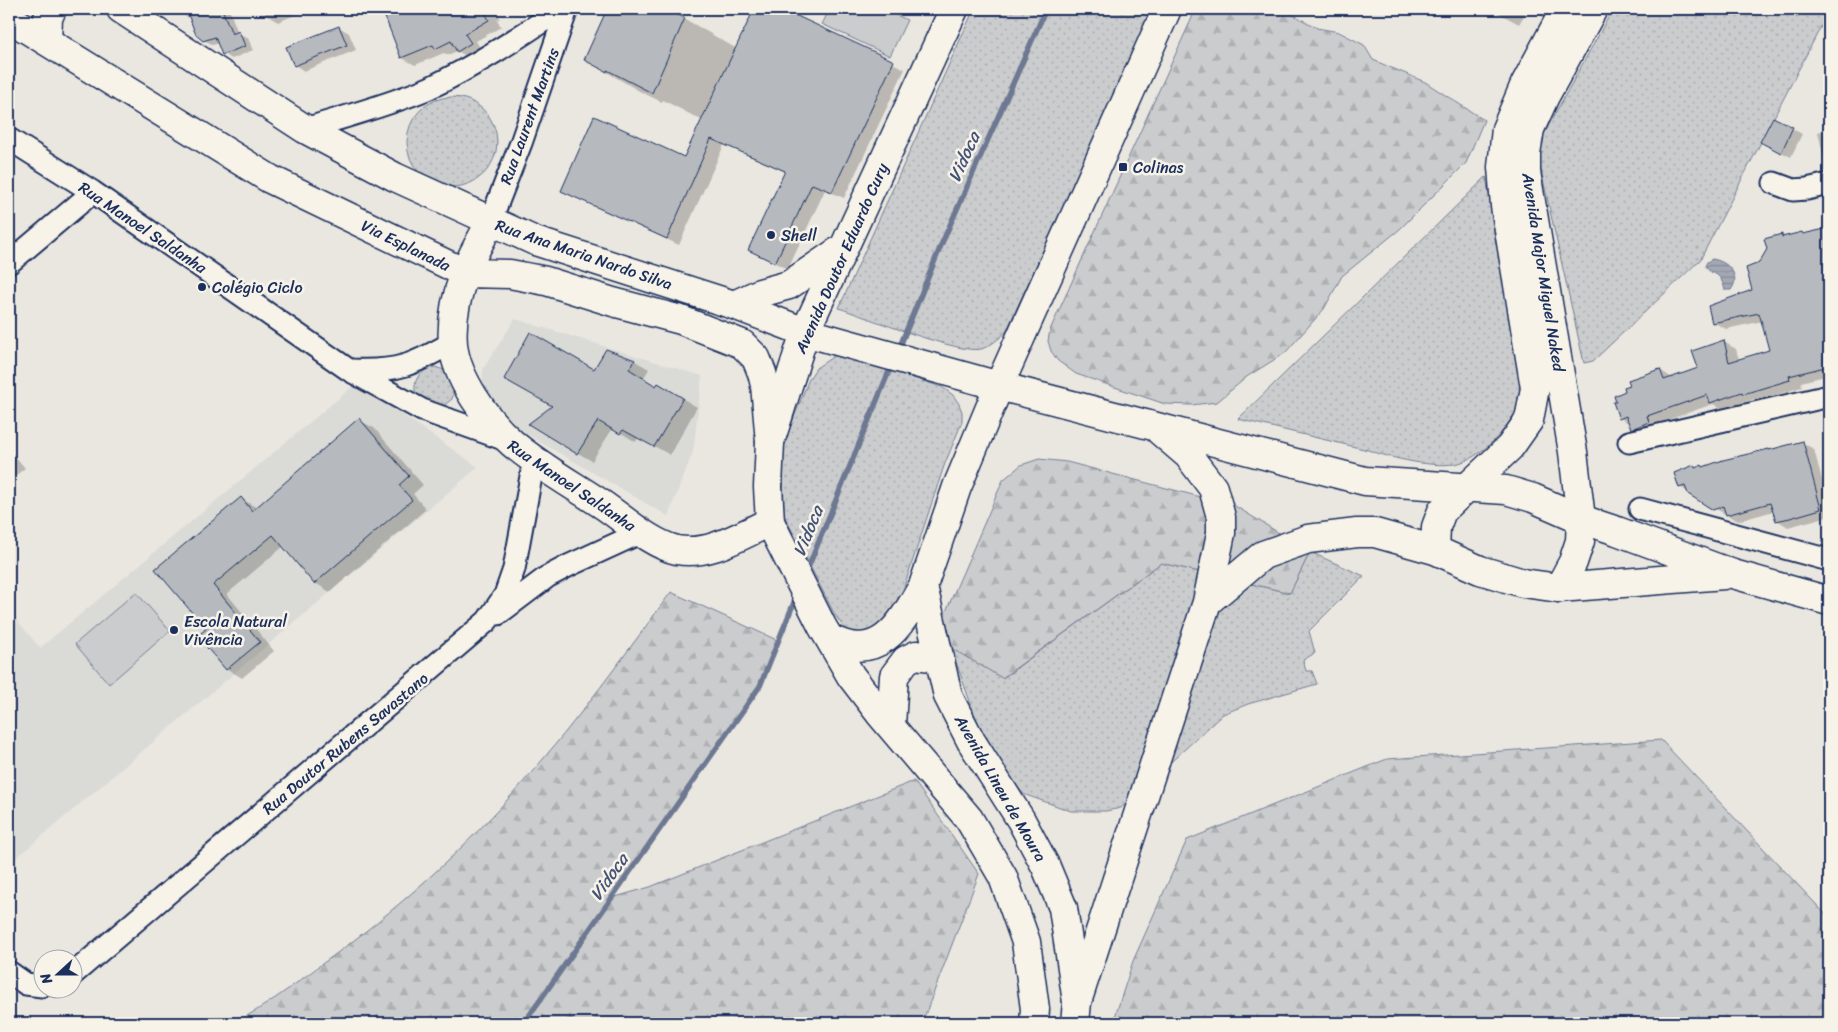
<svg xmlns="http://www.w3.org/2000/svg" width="1838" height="1032" viewBox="0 0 1838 1032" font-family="Sriracha,sans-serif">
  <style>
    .built { fill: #dadad6 }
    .green { fill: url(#green-dots); stroke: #737e96 }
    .forest { fill: url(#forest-firs); stroke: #737e96 }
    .pitch { fill: #cbcccd; stroke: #737e96 }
    .water { fill: url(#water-rules); stroke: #6d7892 }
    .shadow { fill: #0003 }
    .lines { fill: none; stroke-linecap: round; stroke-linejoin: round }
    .stream { stroke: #6d7892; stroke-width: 5.5 }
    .building { fill: #b6babf; stroke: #1b2f5e }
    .minor-casing { stroke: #1b2f5e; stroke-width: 25 }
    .tertiary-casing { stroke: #1b2f5e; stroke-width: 31 }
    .secondary-casing { stroke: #1b2f5e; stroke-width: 31 }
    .primary-casing { stroke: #1b2f5e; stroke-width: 31 }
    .minor { stroke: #f7f3e8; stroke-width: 21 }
    .tertiary { stroke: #f7f3e8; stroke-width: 28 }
    .secondary { stroke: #f7f3e8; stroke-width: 28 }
    .primary { stroke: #f7f3e8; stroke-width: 28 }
    .poi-dot { fill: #1b2f5e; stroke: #f7f3e8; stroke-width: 2 }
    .labels { text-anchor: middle; stroke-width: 5; stroke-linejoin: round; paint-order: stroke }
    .street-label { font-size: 16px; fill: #1b2f5e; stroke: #f7f3e8 }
    .poi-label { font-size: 16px; fill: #1b2f5e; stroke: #f7f3e8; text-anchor: start }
    .water-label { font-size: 18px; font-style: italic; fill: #445378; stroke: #f7f3e8 }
  </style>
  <defs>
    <pattern id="green-dots" width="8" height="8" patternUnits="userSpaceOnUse" patternTransform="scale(1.25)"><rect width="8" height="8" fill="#cbcccd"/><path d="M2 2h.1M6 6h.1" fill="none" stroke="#aeb0b2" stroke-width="1.8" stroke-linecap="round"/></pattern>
    <pattern id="forest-firs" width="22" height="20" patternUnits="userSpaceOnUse" patternTransform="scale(1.25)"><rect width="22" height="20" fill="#cbcccd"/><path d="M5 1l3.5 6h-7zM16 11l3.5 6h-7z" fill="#aeb0b2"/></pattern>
    <pattern id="water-rules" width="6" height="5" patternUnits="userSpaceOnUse" patternTransform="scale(1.25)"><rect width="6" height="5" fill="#a3a8b4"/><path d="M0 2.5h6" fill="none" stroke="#848996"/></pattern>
  </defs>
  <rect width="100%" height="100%" fill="#eae7e0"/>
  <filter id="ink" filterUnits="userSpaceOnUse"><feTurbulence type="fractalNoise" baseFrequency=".02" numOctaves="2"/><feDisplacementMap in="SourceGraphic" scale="10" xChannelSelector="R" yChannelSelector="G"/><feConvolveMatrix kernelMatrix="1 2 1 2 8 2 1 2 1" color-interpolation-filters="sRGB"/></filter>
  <g filter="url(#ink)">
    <path class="built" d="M515,319L702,376L693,452L668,516L516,428L492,403L482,386L483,369Z
      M357,383L478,467L9,864V611L40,648Z"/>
    <path class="green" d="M974,9H1153L1006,332C1000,338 989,347 981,349C962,355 863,316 839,308Z
      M1613,9H1829V11L1700,260L1593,361L1584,363L1536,148Z
      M407 142a45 45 0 1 1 90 0a45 45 0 1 1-90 0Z
      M1486,177L1520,370C1519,380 1520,391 1519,401C1516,413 1508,425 1500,434C1490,445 1474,459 1459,463C1436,469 1390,458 1368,450L1238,419Z
      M837,354L942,387L953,395L959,404L962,412V422L944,466L898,605L882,625L863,634L853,633L843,626L835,615L784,515L783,461L784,443L809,379L816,368Z
      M435,367L447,371L455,387L452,399L442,407L417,398C411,383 418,370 435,367Z
      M1310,552L1364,576L1309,631L1315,653L1303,660L1306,671H1312L1317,684L1248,704L1223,714L1121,808L1106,811H1071L1023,794L983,738L951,648L1003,678L1161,563L1290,593Z"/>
    <path class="forest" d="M1196,9H1283L1317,28L1339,32L1364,45L1373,60L1425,82L1484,120L1466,163L1400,229L1342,276L1324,309L1285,353L1248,376L1217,402L1191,405L1165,404L1076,374L1058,361L1051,351L1048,341L1050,330Z
      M1039,459L1067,462L1235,506L1310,552L1290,593L1161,563L1002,678L951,648L944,616L1003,480L1021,465Z
      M671,592L779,641L760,686L612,898L650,887L914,781L979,874L922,1023H234C265,1007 294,985 322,964C396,911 465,849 525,780C578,720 624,656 671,592Z
      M1661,740L1829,918V1023H1113L1133,961L1187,840L1387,759Z"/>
    <path class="pitch" d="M830,9H883L907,20L890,56L822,24Z
      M136,592L170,631L109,684L75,644Z"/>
    <path class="water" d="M1712,259C1727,261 1742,275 1731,290H1725C1719,268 1713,278 1705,266L1707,262Z"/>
    <path class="shadow" d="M177,9H229L238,33L248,38L253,50L232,59L223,54L219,43L213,45L204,40L190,16L187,17L178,12Z
      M263,9H304L305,11L278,22L266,15Z
      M383,9H494L500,18L497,20L501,27L476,41L482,51L470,58L457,51L448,55L444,53L415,65L402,58Z
      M609,9H662L685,19L737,49L756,9H779L905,69L844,198L825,190L788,269L762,257L786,172L724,145L679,245L562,191L685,159L703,121L663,100L662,102L641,92L586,60Z
      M1491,9H1528L1519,24Z
      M339,27L349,33L356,50L304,71L295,65Z
      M1773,118L1802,134L1791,157L1771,147Z
      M1829,129V161L1824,159L1818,132Z
      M1829,229V375L1801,382L1802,387L1756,401L1754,399L1724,410L1713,404L1659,423L1661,429L1644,435L1632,428L1630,424L1620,418L1660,370L1672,378L1700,369L1724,342L1736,349L1739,360L1771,351L1763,321L1726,329L1713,322L1753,290L1760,264L1782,235L1786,238Z
      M607,351L635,361L649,369L643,379L656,387L658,384L697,407L670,455L638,437L636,442L613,428L592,461L578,453L554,406L594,371Z
      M359,420L374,428L423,485L413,494L426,509L330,592L315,583L284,546L227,594L274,651L242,678L227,669L199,636L207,629L157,569L241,498L257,508Z
      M1802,443L1814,449L1829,507V516L1788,527L1777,520L1774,511L1738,521L1714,508L1680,487L1694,467L1697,468L1702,466L1704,468Z
      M9,449L25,468L9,481Z"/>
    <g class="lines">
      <path class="stream" d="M898,351L942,243L1046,9
        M805,575L892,364
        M524,1023L760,686L797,595"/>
    </g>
    <path class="building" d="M186,9H222L232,34L239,31L245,46L222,55L215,37L203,41L196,35Z
      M407,9H483L489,20L465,34L471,43L457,52L451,41L435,49L433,45L401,58L385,17Z
      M607,9H665L685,18L652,93L607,70V72L584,60Z
      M754,9H782L894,61L832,192L812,184L775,263L748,250L785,171L711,139L667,239L561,191L594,116L684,157Z
      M339,26L347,45L294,66L286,47Z
      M1773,117L1793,127L1781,153L1760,142Z
      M1829,228V366L1789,376L1790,380L1743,394L1742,392L1710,403L1707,395L1647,416L1649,422L1634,428L1631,429L1626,416L1619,419L1613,402H1616L1614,396L1625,391L1624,387L1630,385L1628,380L1660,369L1664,380L1698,368L1692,351L1724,340L1729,362L1769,350L1759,313L1712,323L1708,306L1752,290L1746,268L1759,263L1767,249L1764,239L1782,234V237L1802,232L1803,234Z
      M530,332L594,369L606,349L635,360L629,369L656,386L658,383L683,398L654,447L623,430L620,434L598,421L577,454L528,424L552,406L504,379Z
      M359,418L409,476L399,485L412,500L314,584L273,535L213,585L260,642L226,670L197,636L206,629L155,569L241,497L252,511Z
      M1803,441L1821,509L1790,518L1776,521L1770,503L1726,515L1723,506L1713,510L1688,494L1685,486L1679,488L1674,473L1694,465L1695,468L1702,465L1703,467L1723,460L1769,449V450Z"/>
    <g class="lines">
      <g class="minor-casing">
        <path id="minor" d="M305,129C347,116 389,105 429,88C474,67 521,36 561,9
          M9,139L93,192L349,370L422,410L509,441
          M1774,183L1793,190L1807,189L1829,184
          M490,222L521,143L567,9
          M9,263L93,192
          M352,370C398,372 413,365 453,342
          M1629,442L1829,396
          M1640,509L1829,560
          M498,614L547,577L570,565L642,532
          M9,972L26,984L42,986
          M72,975L487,621L505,595L514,569L534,460"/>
      </g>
      <g class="tertiary-casing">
        <path id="tertiary" d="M1581,519L1617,531L1733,574L1829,601
          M1559,588L1724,575"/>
      </g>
      <g class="secondary-casing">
        <path id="secondary" d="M121,9L305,129L395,177L535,241L734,305L805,332L999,386L1365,481L1506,490L1533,498L1581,519
          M9,18L270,179L465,273L510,274L546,281L613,302L681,320L742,344L756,358L762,373L765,385L770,442
          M47,41L48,18L52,9
          M490,222C482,239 471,256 465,273C457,294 451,321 453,344C456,378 487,421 512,443C540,467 575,486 606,507C626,521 653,545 677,550C710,556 741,535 770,522
          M1435,550L1436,527L1442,511L1510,447L1529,420L1535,388L1505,206L1502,167L1506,129L1525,84L1565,9
          M1207,602L1263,555L1308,539L1357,533H1375L1435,550L1480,570L1523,583L1559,588L1573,562L1580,541L1581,519L1573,452L1526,172V153L1530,129L1545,96L1593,9
          M1077,1002L1207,602L1221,533V517L1213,488L1188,455L1160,431"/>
      </g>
      <g class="primary-casing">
        <path id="primary" d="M954,9L805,332L770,442L768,487L770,522L822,626L851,676L881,715L969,819L1003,877L1026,942L1035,1009L1034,1023
          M734,305L760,293L789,285L843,248
          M829,638C880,665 901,624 923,586
          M891,726L894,676L906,660L916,655L940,658
          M1075,1023L1077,1002L1063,908L1046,867L1021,820L971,741L948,696L923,586L957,487L999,386L1167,9"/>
      </g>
      <use href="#minor" class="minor"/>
      <use href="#tertiary" class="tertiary"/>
      <use href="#secondary" class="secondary"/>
      <use href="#primary" class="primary"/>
    </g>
  </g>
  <g class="poi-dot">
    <rect x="1118" y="162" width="10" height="10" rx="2.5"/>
    <circle cx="771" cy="235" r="5"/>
    <circle cx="202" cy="287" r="5"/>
    <circle cx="174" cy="630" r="5"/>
  </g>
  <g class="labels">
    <g class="street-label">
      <text transform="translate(529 116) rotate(-70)" y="6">Rua Laurent Martins</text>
      <text transform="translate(143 227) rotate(34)" y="6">Rua Manoel Saldanha</text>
      <text transform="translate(406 245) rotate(26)" y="6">Via Esplanada</text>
      <text transform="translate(584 254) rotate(19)" y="6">Rua Ana Maria Nardo Silva</text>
      <text transform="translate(841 258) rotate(-66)" y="6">Avenida Doutor Eduardo Cury</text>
      <text transform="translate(1544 272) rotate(81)" y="6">Avenida Major Miguel Naked</text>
      <text transform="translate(572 485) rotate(34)" y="6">Rua Manoel Saldanha</text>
      <text transform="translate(345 743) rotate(-40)" y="6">Rua Doutor Rubens Savastano</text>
      <text transform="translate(1001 788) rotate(60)" y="6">Avenida Lineu de Moura</text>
    </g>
    <g class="poi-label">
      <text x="1133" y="173">Colinas</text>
      <text x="781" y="241">Shell</text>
      <text x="212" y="293">Colégio Ciclo</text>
      <text x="184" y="627">Escola Natural<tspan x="184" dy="18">Vivência</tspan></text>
    </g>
    <g class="water-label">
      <text transform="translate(964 157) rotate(-66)" y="6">Vidoca</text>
      <text transform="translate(808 531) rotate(-68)" y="6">Vidoca</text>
      <text transform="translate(609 877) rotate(-55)" y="6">Vidoca</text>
    </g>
  </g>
  <rect width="1838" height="1032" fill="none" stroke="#f7f3e8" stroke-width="30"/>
  <rect x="15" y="15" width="1808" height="1002" fill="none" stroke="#1b2f5e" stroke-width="2" filter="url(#ink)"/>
  <g transform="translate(58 974) rotate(249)"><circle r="24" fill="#f7f3e8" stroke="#9fa5b1"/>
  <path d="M0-4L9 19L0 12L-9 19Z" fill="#1b2f5e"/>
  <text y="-8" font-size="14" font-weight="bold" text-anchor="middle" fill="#1b2f5e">N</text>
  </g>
</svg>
